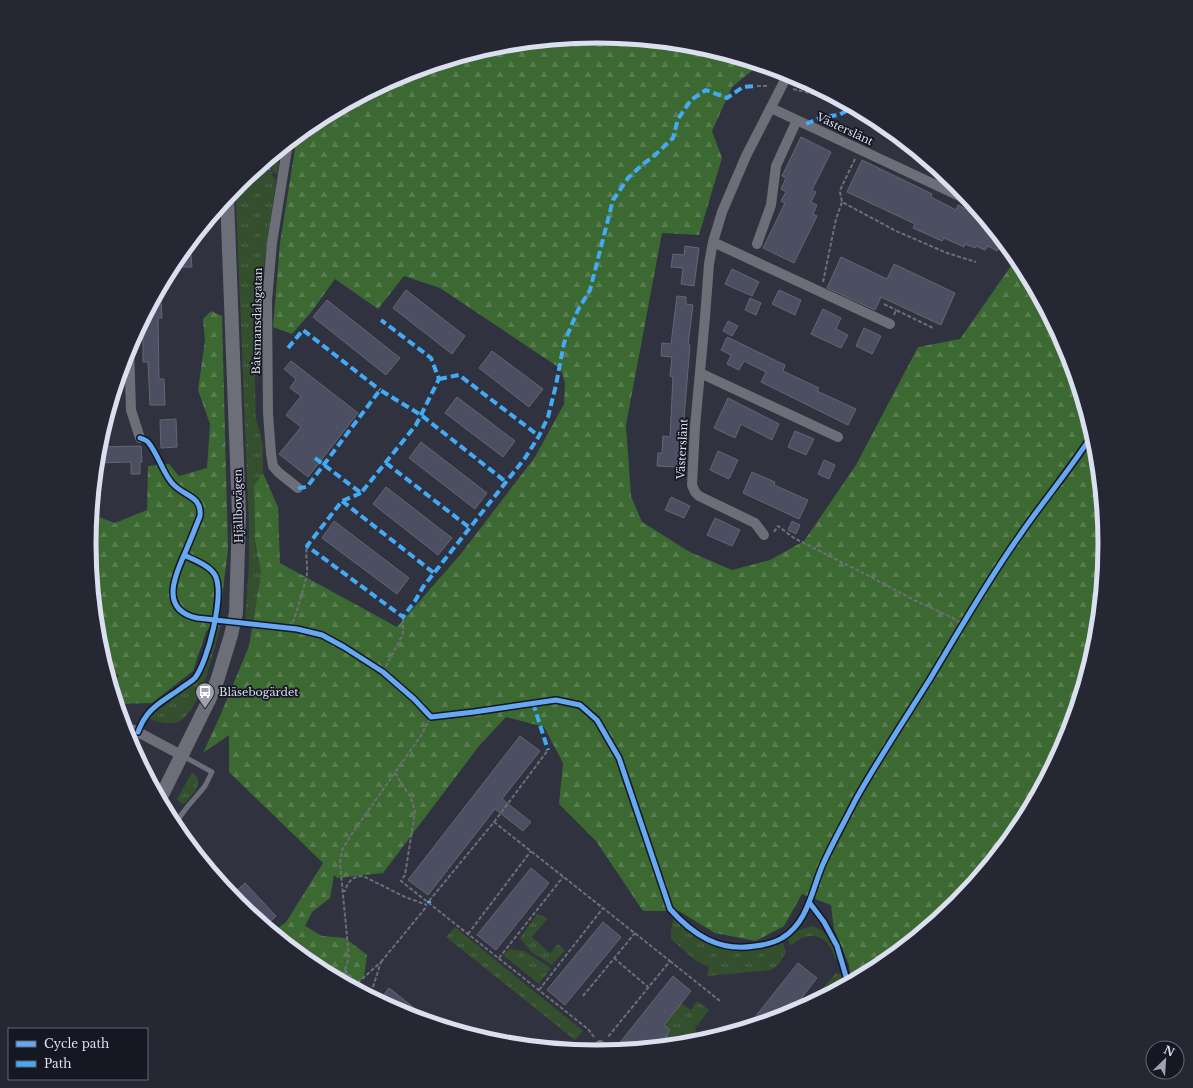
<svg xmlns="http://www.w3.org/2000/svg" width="1193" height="1088" viewBox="0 0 1193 1088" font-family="'Libre Baskerville',serif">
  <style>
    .grass { fill: url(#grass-tufts) }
    .forest { fill: url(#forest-firs) }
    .building { fill: #4c4e62; stroke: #646672 }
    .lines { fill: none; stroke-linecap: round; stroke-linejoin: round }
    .path { stroke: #6c6e78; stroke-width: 2; stroke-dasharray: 4 2; stroke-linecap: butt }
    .lane { stroke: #6c6e78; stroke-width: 5 }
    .street { stroke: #6c6e78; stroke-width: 10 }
    .secondary { stroke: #6c6e78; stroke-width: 14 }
    .quiet { stroke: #42abf6; stroke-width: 4; stroke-dasharray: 8 4; stroke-linecap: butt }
    .cycleway-casing { stroke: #151722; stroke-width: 8 }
    .cycleway { stroke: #66a8f1; stroke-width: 5 }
    .labels { text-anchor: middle; stroke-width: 3.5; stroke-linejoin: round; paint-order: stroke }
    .street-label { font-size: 11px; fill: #dcdfef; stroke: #151722 }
    .poi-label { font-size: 11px; fill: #dcdfef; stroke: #151722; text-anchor: start }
    .rim { fill: none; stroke: #dcdfef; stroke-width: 5 }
  </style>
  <defs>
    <pattern id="grass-tufts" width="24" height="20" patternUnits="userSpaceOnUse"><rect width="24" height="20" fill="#334f2e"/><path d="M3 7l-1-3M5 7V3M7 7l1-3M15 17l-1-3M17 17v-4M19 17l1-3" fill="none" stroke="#50684d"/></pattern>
    <pattern id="forest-firs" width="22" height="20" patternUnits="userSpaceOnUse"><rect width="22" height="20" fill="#3c6832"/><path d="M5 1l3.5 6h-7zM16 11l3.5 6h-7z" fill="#587d50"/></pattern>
  </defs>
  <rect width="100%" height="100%" fill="#303240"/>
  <path class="grass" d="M281,149L277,174L276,175L266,161Z
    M263,164L276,180L264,267L261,312L255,308L253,314L256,419L263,445V473L254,485L255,540L261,573L253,620L245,619L249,564V526L236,201L237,185Z
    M216,625H221C215,647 202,702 185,717C175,727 162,723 150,719V716L194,683C207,665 211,645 216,625Z
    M192,772C206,781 193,795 185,803L182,804L177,799Z
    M537,914L548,918L532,937L550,953L558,944L565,950L552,965L531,952L520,938Z
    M674,916C686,929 704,943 721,948C740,953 765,950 782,940L786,952L779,964L771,970L707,976L709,967L695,960L671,939V929Z
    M811,926C825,928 837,947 839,960H836C829,937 812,927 792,945L789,944L788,938C794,931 803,929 811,926Z
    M455,927L583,1031L575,1040L446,937Z
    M510,949L524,951L551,968L539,984L503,955Z
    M836,973L841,974L843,978L844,985L810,1003Z
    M697,1001L709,1010L696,1027L694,1042L674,1044L665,1037L670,1030L664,1025L681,1003L691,1010Z"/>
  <path class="forest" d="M597,36L696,46L759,65L732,87L712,131L722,158L699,235L662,233L626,425L631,496L642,522L690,552L732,570L770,560L804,541L856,465L918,347L960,339L1011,266L1025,273L1066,350L1095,445L1104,544L1095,643L1066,739L1019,826L956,903L879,967L851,981L849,965L834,929L831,905L802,894L784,926L756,941L715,933L679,911H643L596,841L559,804L563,763L544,727L506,717L479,746L383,873L337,878L334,875L330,898L312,912L305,926L322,936L345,938L367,955L364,977L352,987L314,966L273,932L286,922L323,863L229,772V735L203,753L220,716L249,646L261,573L255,540L254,485L263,473L278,507L280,563L397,627L460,555L535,457L564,404L565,383L561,369L440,288L404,276L378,309L335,279L312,311L292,334L273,327L280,243L297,136L314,121L402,75L498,46Z
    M211,311L222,316L228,550L220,613L206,632L193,671L152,703L120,704L116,700L111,685L119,676L104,663L98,643L89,544L91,514L115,523L147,510L148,466L169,464L179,476L207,468L210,424L198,390L205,340L203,319Z"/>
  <path class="building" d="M801,137L831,152L812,190L816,192L811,202L817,205L813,214L817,216L794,263L763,248L785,203L781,201L786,192L781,189L786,178L782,176Z
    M862,160L932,194L931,197L956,210L958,205L982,217L1002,241L997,251L988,246L985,250L976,246L975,248L965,244L964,247L944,238L942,241L913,228L915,224L847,192Z
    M190,242L192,267H181V254Z
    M685,246L699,248L694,286L681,284L683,268L671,267L673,254L684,255Z
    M841,257L887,279L894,264L955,293L941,325L881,297L875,310L827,288Z
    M732,269L759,282L752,296L725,284Z
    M160,287L162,318H158L159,379H164L165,405H150L148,362H143V321Z
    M406,290L465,336L452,354L393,308Z
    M779,290L801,300L795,315L772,304Z
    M677,296L686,297V304L693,305L688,345H690L680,467L657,466L658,453H662L663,436L670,437L673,377L670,376L672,357L661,356L662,343L671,344Z
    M750,298L761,303L756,315L745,310Z
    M327,300L400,358L386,375L313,317Z
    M823,309L841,318L836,329L848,335L841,348L811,334Z
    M728,321L738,326L732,336L723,331Z
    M864,328L881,336L872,354L856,346Z
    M727,337L785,365L783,371L819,388L817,391L856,409L848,425L761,382L766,372L744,361L739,370L727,364L731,355L721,350Z
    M492,351L543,389L529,407L479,368Z
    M291,361L358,413L308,477L279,454L301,427L286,415L301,396L290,388L296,379L284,369Z
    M457,397L515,441L503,457L445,413Z
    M728,398L779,424L772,440L741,424L735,438L714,428Z
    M176,419L177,447L161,448L160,420Z
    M795,431L814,439L806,455L788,447Z
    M421,442L487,493L475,509L409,458Z
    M141,446L142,462H140V474H131V462L96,463L98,447Z
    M718,451L738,460L729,479L710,470Z
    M824,460L835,465L829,479L818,474Z
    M752,472L775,482L774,485L808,500L799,519L743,493Z
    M386,487L452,538L438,555L373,504Z
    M671,497L690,506L684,518L665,510Z
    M715,518L740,530L732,546L707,535Z
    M334,521L409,578L397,594L322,538Z
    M792,521L800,525L796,534L788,530Z
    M520,736L540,751L502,799L531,822L523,831L495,809L428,895L408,880Z
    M531,868L549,883L496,950L477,935Z
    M245,883L276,916L265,926L237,903L231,896Z
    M603,922L621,937L565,1005L547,990Z
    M798,963L817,978L789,1014L748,1026Z
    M673,976L691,991L664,1025L670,1030L665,1037L674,1044L659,1046L652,1040L646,1047L614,1050Z
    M389,988L432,1022L402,1013L379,1001Z"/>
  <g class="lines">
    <path class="path" d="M757,86H769
      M793,89L838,100
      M855,159L841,188L840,192L842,202L896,231L947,253L976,262
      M265,162L272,173
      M823,282L836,219L842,202
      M884,304L896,310
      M894,315L896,310L933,328
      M774,532L778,526L794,538L873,578L912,599L953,618L963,625
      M291,628C297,611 303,592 307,574C308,565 305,556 307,546
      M383,672L403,634V617
      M395,773L411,798L415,812L405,875L401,881L588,1029L594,1037
      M494,822L548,750
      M342,891H345C348,881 353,876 363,876L405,897L427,905
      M429,901L494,822L670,961L607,1038
      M468,934L531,851
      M499,958L563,877
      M614,958L648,987
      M670,961L720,1001
      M381,962L427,906
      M345,970L367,994
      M341,981L349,958L340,863L342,850L351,835L420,737L431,717
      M353,987L381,962L370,996
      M539,990L603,908
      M583,996L635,933"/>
    <path class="lane" d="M176,828C175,817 198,796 205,786C207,782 210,776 212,772L183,756
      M209,869L218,877"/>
    <path class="street" d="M771,108L968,200
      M288,143L272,243L267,301L268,413L271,454L273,466L278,472L298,488
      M713,242L890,324
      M757,244L771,205L776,166L797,120
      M129,346L131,410L140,438
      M700,373L838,437
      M764,535L755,523L699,496L695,492L692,485L695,427L705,317L709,264L713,242L722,212L746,156L788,74
      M123,726L138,732L181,755
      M600,1045L602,1051"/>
    <path class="secondary" d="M160,799L209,700L217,681L231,635L236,613L239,515L227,197"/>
    <path class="quiet" d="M806,124L822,117L839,115L852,108
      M288,348L303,330L380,390
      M439,379L459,375L539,436
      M315,458L361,493L416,425L439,379L431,358L381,320
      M386,463L470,528
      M298,488L307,487L380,390L421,415L506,482
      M361,493L342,501L307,546L403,617L415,601L423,587L525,458L539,436L548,417L556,385L564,343L578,310L590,290L613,200L628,178L643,164L654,156L673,138L678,119L691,100L706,90L727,98L743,87L757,86
      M342,501L434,573
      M533,703L548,750
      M429,901V903"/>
    <g class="cycleway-casing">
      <path id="cycleway" d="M140,438C143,439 146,440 148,442C158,454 162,471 172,483C184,497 202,495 200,516C195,529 190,541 185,553C174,577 160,610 197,618L297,629L322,635L344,647L383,672L414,699L431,717L474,712L556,700L580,705L597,720L619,758L670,909C693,935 719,952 755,946C764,945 774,943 782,938C808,923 812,889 823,864C833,842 845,821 856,799C879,758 905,719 930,679C959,631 987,581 1020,535C1043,501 1070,470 1092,435
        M138,732C140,727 142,722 145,718C152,706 169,697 180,689C185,685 191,682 195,678C208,661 225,594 215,575C209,565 194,560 184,555
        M809,902L824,922L837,946L848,983"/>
    </g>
    <use href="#cycleway" class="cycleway"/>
  </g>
  <defs>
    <g id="bus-pin" transform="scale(1)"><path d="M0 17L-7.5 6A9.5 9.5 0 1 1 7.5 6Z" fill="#a0a2b2" stroke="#151722"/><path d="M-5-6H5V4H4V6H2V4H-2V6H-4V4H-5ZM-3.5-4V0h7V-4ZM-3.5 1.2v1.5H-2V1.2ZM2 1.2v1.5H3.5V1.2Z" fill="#fff"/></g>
  </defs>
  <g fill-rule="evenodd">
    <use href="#bus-pin" x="205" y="692"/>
  </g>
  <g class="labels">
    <g class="street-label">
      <text transform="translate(845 129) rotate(25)" y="4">Västerslänt</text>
      <text transform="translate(257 321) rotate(-89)" y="4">Båtsmansdalsgatan</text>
      <text transform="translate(682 449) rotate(-87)" y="4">Västerslänt</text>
      <text transform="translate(238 506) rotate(-91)" y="4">Hjällbovägen</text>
    </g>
    <g class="poi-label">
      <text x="219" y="696">Bläsebogärdet</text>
    </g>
  </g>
  <path d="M0 0H1193V1088H0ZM96 544a501 501 0 1 1 1002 0a501 501 0 1 1-1002 0Z" fill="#252732" fill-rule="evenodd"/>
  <path class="rim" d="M96 544a501 501 0 1 1 1002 0a501 501 0 1 1-1002 0Z"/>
  <rect x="8" y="1028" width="140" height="52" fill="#151722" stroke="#656774"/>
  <rect x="16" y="1041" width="20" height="6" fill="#66a8f1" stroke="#656774"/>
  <text x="44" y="1048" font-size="12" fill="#dcdfef">Cycle path</text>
  <rect x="16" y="1061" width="20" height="6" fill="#42abf6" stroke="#656774"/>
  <text x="44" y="1068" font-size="12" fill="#dcdfef">Path</text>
  <g transform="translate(1165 1060) rotate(25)"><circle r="19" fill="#151722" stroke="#656774"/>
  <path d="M0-3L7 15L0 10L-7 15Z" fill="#a0a2b2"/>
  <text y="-6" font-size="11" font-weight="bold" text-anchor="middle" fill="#dcdfef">N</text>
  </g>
</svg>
